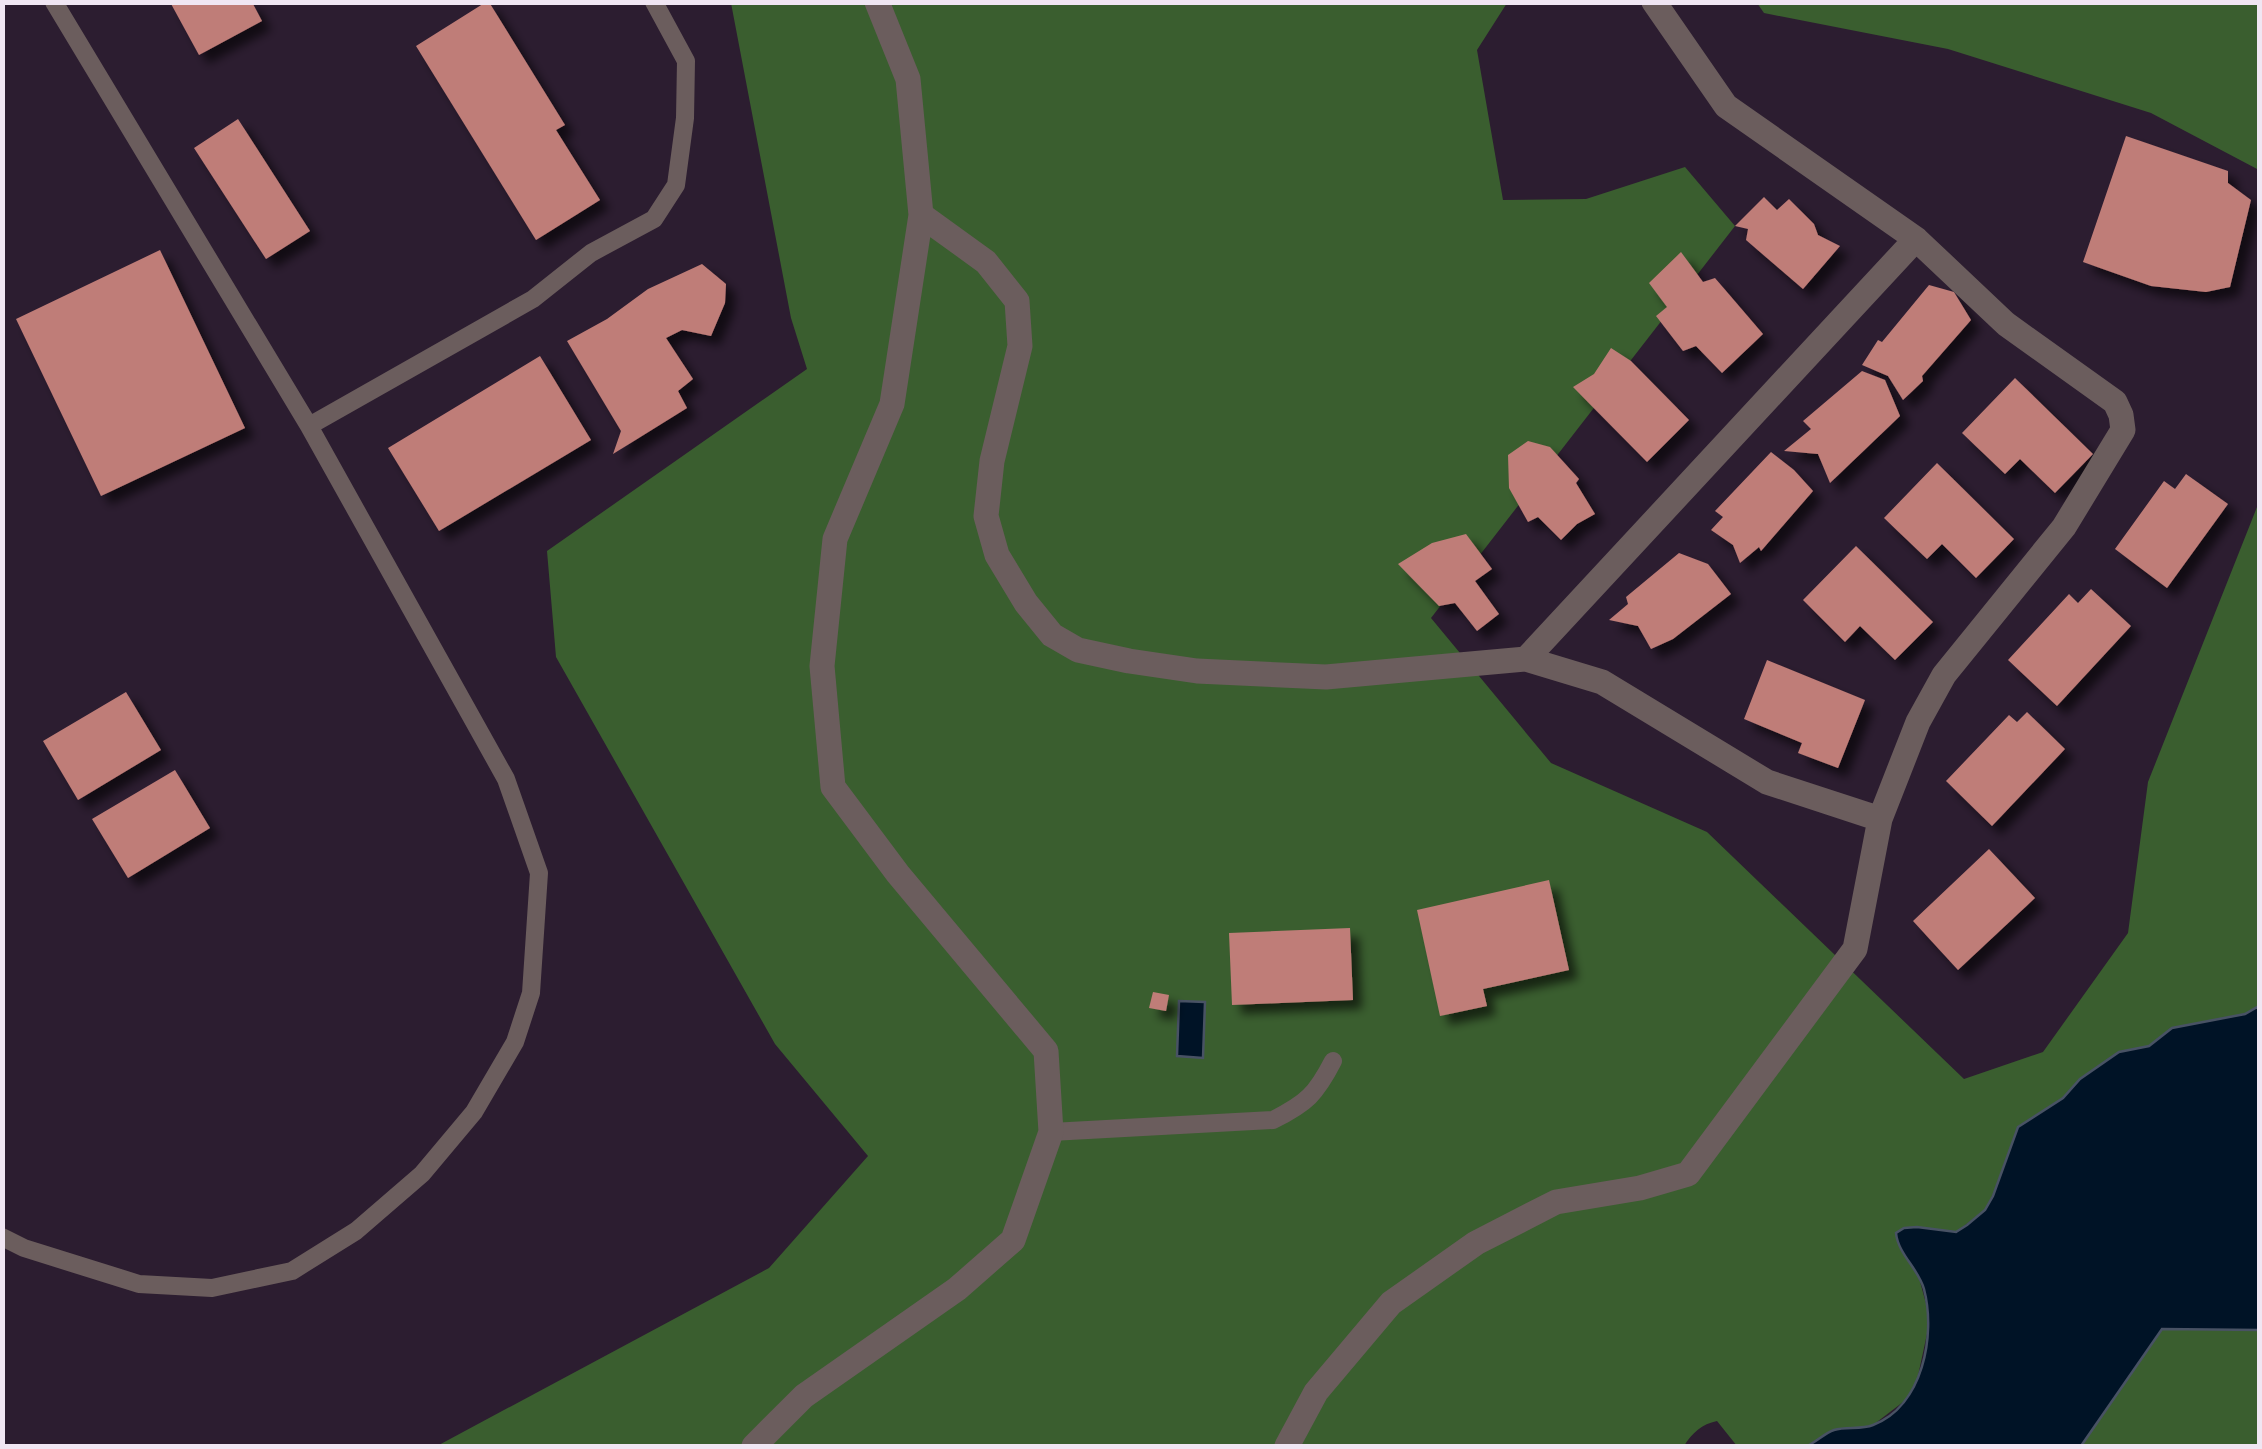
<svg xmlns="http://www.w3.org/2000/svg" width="2262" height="1449" viewBox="0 0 2262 1449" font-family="'Roboto Condensed',sans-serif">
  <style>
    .forest { fill: #3a5e2f }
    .water { fill: #001326; stroke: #485264; stroke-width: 2.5 }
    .building { fill: #bf7d78; filter: url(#shadow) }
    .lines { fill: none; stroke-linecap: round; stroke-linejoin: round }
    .service { stroke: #6b5d5d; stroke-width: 18 }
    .minor { stroke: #6b5d5d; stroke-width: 25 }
  </style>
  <defs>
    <filter id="shadow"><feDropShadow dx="9" dy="9" stdDeviation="5" flood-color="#0009"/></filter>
  </defs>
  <rect width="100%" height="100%" fill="#2c1d30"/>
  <path class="forest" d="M731,3H1507L1477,50L1503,200L1586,199L1685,167L1735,226L1431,618L1551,763L1707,832L1964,1079L2043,1052L2128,933L2148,782L2259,502V1006L2245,1014L2172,1028L2149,1046L2119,1052L2063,1098L2018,1128L2002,1176L1985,1210L1956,1232L1938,1231L1918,1274L1928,1311L1927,1334L1916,1385L1907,1399L1873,1425L1833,1431L1807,1446H1737L1717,1421C1702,1424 1692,1433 1684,1446H437L769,1268L868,1156L775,1044L556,657L547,551L807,369L791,318Z
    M1757,3H2259V170L2151,113L1948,49L1764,13Z
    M2162,1328L2259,1330V1446H2081Z"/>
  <path class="water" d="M1179,1001L1205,1002L1203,1058L1177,1056Z
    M2259,1006V1330L2162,1329L2081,1446H1807C1816,1442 1825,1433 1834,1430C1846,1426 1861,1430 1873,1425C1923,1406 1936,1335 1924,1289C1918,1268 1898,1254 1896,1233L1904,1228L1917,1227L1956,1232L1967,1225L1985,1210L1993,1196L2018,1127L2063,1098L2080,1079L2119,1052L2149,1046L2172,1028L2245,1014Z"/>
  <path class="building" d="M170,2H252L262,21L199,55Z
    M486,2H489L565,125L556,130L600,200L536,240L416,46Z
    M238,119L310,231L266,259L194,148Z
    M2126,136L2228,171V183L2251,200L2230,287L2206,292L2151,286L2083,262Z
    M1764,197L1777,210L1789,199L1814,224L1818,235L1840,246L1803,289L1746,240L1748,229L1735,226Z
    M160,250L245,428L101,496L16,319Z
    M1681,252L1703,282L1715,278L1763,334L1722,373L1696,346L1683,351L1656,316L1667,307L1649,283Z
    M702,264L726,284L725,303L711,336L682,330L666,338L693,379L678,391L687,408L613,454L621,431L567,341L607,319L648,289Z
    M1929,285L1954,292L1971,320L1922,376L1923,381L1903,400L1888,376L1862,365L1878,340L1882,342Z
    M1611,348L1631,361L1689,420L1647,462L1573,387L1594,374Z
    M540,356L591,440L439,531L388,448Z
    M1862,371L1885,380L1900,416L1830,483L1818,454L1784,451L1811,429L1803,421Z
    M2015,378L2093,454L2055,493L2020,459L2005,474L1962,433Z
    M1528,441L1550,447L1579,479L1576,483L1595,514L1577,524L1561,540L1538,517L1528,522L1509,488L1508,455Z
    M1771,452L1794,470L1813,491L1761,551L1759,547L1740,563L1733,545L1711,530L1723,517L1715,511Z
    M1937,463L2014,539L1976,578L1942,544L1927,559L1884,518Z
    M2186,474L2228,504L2167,588L2115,549L2164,481L2175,489Z
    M1466,534L1492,569L1475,581L1499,614L1477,631L1455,603L1439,606L1398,564L1432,543Z
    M1856,546L1933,622L1895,660L1860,626L1845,642L1803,600Z
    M1679,553L1708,564L1731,594L1673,639L1651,649L1638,626L1609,620L1628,604L1626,597Z
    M2091,589L2131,626L2057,706L2008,660L2069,594L2078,603Z
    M1767,660L1865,700L1838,768L1798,753L1802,743L1744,719Z
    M126,692L161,750L78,800L43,741Z
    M2027,712L2065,749L1992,826L1946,781L2009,715L2017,722Z
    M175,770L210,828L128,878L92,819Z
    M1989,849L2035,898L1958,970L1913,921Z
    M1549,880L1569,970L1483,989L1487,1006L1440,1016L1417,910Z
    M1350,928L1353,1000L1232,1005L1229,933Z
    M1153,992L1169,995L1166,1011L1149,1008Z"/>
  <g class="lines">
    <path class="service" d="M309,426L533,299L591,253L654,219L676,185L685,118L686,61L654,2
      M1051,1132L1273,1120C1307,1103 1316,1094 1333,1061
      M2,1237L24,1248L139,1284L212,1288L292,1271L356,1231L422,1174L474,1112L515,1042L531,993L539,873L506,779L309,426L54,2"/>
    <path class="minor" d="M921,215L986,262L1017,301L1020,346L992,461L986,516L997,555L1026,603L1052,635L1078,650L1129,661L1197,671L1326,677L1526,659L1602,682L1767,782L1880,819
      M1526,659L1916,239
      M754,1446L804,1396L957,1289L1013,1240L1051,1132L1046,1051L898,874L833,787L822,666L835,539L892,404L921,215L908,79L877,2
      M1287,1446L1316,1392L1391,1303L1476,1243L1556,1202L1640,1188L1688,1174L1855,949L1880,819L1918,722L1944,675L2064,527L2123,430L2121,415L2115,402L2006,324L1916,239L1726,106L1654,2"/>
  </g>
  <rect width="2262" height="1449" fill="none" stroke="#f0e6f3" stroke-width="10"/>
</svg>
